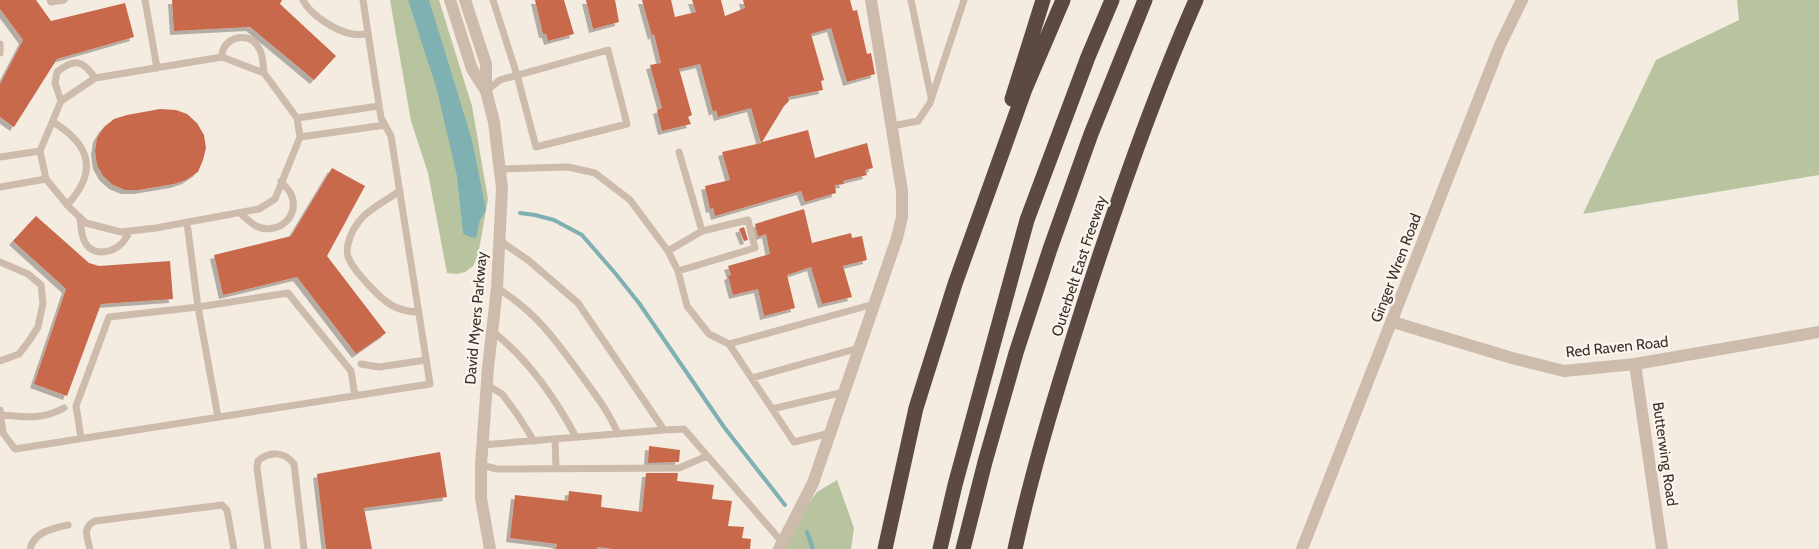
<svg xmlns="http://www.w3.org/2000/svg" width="1819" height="549" viewBox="0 0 1819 549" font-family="Cabin,sans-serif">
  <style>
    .green { fill: #b8c4a0 }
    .water { fill: #7fb0b2 }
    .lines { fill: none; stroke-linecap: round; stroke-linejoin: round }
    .stream { stroke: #7fb0b2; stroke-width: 4 }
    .building { fill: #c8694b; filter: url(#shadow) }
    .service { stroke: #cdbbac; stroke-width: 7 }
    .minor { stroke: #cdbbac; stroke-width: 12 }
    .motorway { stroke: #5c4a42; stroke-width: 15 }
    .labels { text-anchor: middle; stroke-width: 4.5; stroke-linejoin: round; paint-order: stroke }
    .street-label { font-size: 15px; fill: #3b302b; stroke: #fbf5ee }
  </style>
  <defs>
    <filter id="shadow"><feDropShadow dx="-4" dy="4" stdDeviation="0" flood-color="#0004"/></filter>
  </defs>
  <rect width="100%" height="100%" fill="#f4ebe1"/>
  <path class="green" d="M390,0H439L472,106L488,199L478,255L473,266L465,272L457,274L447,273L428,173L411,121Z
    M1737,0H1819V175L1583,214L1656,60L1739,20Z
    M837,480L854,528L851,549H784V537L817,492Z"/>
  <path class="water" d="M408,0H429L472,140L486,210L480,220L476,238L470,237L463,233L457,176L437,90Z"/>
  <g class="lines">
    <path class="stream" d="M520,213L535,215L554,220L582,235L615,273L639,303L724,427L785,505
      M807,532L813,549"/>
  </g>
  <path class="building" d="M0,0H36L51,21L125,3L134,37L57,59L14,127L0,117V84L23,40L0,9Z
    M172,0H282L280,4L336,56L314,80L250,27L174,31Z
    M535,0H564L574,34L548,41L546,34H543Z
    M586,0H615L619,22L593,29Z
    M642,0H671L675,17L696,12L692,0H721L725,16L745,8L743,0H850L853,11L857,10L867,54L871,53L875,74L847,82L831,28L811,34L824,80L821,81L823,90L788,97L789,101L784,106L762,142L808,130L815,158L867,143L873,168L865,170L867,175L843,181L844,184L835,185L836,193L805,202L801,191L715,216L713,208L710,209L705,186L730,180L722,152L761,143L751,108L718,117L716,110L713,112L700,64L679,69L692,115L688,117L691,124L662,131L657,110L662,108L650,65L661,63L654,34L652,36Z
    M160,109L176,110L187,114L197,123L204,135L206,148L203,160L198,172L186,180L174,184L138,190H125L113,185L103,176L97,165L95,151L97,138L104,127L114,119L127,115Z
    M332,168L365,186L327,256L386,333L356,354L297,277L223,295L214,255L291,236Z
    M804,209L812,243L851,233L852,238L862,236L867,260L843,266L852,297L822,304L811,267L787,275L795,308L764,316L758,289L733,295L728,276L731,275L728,266L770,254L766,234L758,237L755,224Z
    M36,216L89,263L99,266L170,261L173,299L101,304L67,396L34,384L66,289L13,241Z
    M744,227L748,240L744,241L739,229Z
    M649,446L680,450L679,462L648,463Z
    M440,452L447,497L364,508L372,549H326L317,474Z
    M646,473H678L677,481L714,485L712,499L732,501L728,526L744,527L742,538L751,539L750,549H613L597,547V549H556L557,544L510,538L515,495L568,501L569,491L602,495L601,507L642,512Z"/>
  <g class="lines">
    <path class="service" d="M50,0L51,2L64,0
      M145,0L157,68
      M303,0C310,15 336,31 352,34C357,35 363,34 368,34
      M911,0L931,97
      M0,44V53
      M222,57L264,73L297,118L300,137L275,199L259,209L156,228L121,232L86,223L69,207L46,179L40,151L61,101L95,78Z
      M222,57C221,39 246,30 257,45C263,53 263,63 264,73
      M486,91L500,80L608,50L627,124L536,147L517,75L493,0
      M61,101L55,83L57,72C75,58 83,60 95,78
      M297,118L379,106
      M53,122C91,145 98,172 67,205
      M892,126L918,121L930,103L964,0
      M300,137L385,125
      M679,152L702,231
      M0,157L40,151
      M500,169L568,167L595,173L630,200L668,251L702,231L748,220L755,248L678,271L687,306L709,334L729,344L874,304
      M0,187L46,179
      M400,191C377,206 355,215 348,244C347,248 347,255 349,259C354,271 381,300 393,306C401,310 409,312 419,312
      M240,213C245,217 250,223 256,226C277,236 301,217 291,194C289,190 284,185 281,181
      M80,218C81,227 81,237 86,244C94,256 112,253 121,244C125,241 127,235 130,231
      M187,223L198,307L288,293L351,371L355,396
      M499,240L528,260L578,303L664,430L684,429L782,542
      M668,251L678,271
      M0,262L28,274L41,285L43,303L38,327L29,341L19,354L0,361
      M497,288C536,312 554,338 581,375C595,394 609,412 618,434
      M492,331C527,358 555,398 576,437
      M729,344L794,442L830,433
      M361,364L379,367L426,360
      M752,378L859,348
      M487,385L502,394L517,414L534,441
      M772,409L844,392
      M0,410L3,433L15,449L430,384L391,136L381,118L363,0
      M1,415C25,417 42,420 64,408
      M81,438L76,406L109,317L198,307L218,417
      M555,439L556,468
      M482,445L664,430
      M481,465L497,469L679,468L707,456
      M30,549C34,532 53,528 68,525
      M90,549C87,537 82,527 95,521L222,505L227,510L234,549
      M268,549L257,468L258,461C270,451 284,451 294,464L304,549"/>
    <path class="minor" d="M450,0L472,69L486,91
      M465,0L486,64V91L494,122L502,188L497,288L488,368L481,465V498L490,549
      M1393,322L1512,358L1564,371L1635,364L1819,332
      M1635,364L1662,549
      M779,549L813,483L897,238L902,217V191L871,0
      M1302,549L1500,45L1522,0"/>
    <path class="motorway" d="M1012,99L1043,0
      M885,549L916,408L955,284L1025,89L1063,0
      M940,549L955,485L1027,220L1088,57L1112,0
      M963,549L985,462L1016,353L1050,249L1091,134L1145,0
      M1015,549C1034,462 1061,376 1088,291C1120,192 1154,95 1196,0"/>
  </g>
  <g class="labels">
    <g class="street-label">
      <text transform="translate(1079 266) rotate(-72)" y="5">Outerbelt East Freeway</text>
      <text transform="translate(1396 268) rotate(-69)" y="5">Ginger Wren Road</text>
      <text transform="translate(476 318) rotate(-85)" y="5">David Myers Parkway</text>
      <text transform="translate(1617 347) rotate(-6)" y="5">Red Raven Road</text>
      <text transform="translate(1665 454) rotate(82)" y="5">Butterwing Road</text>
    </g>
  </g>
</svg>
